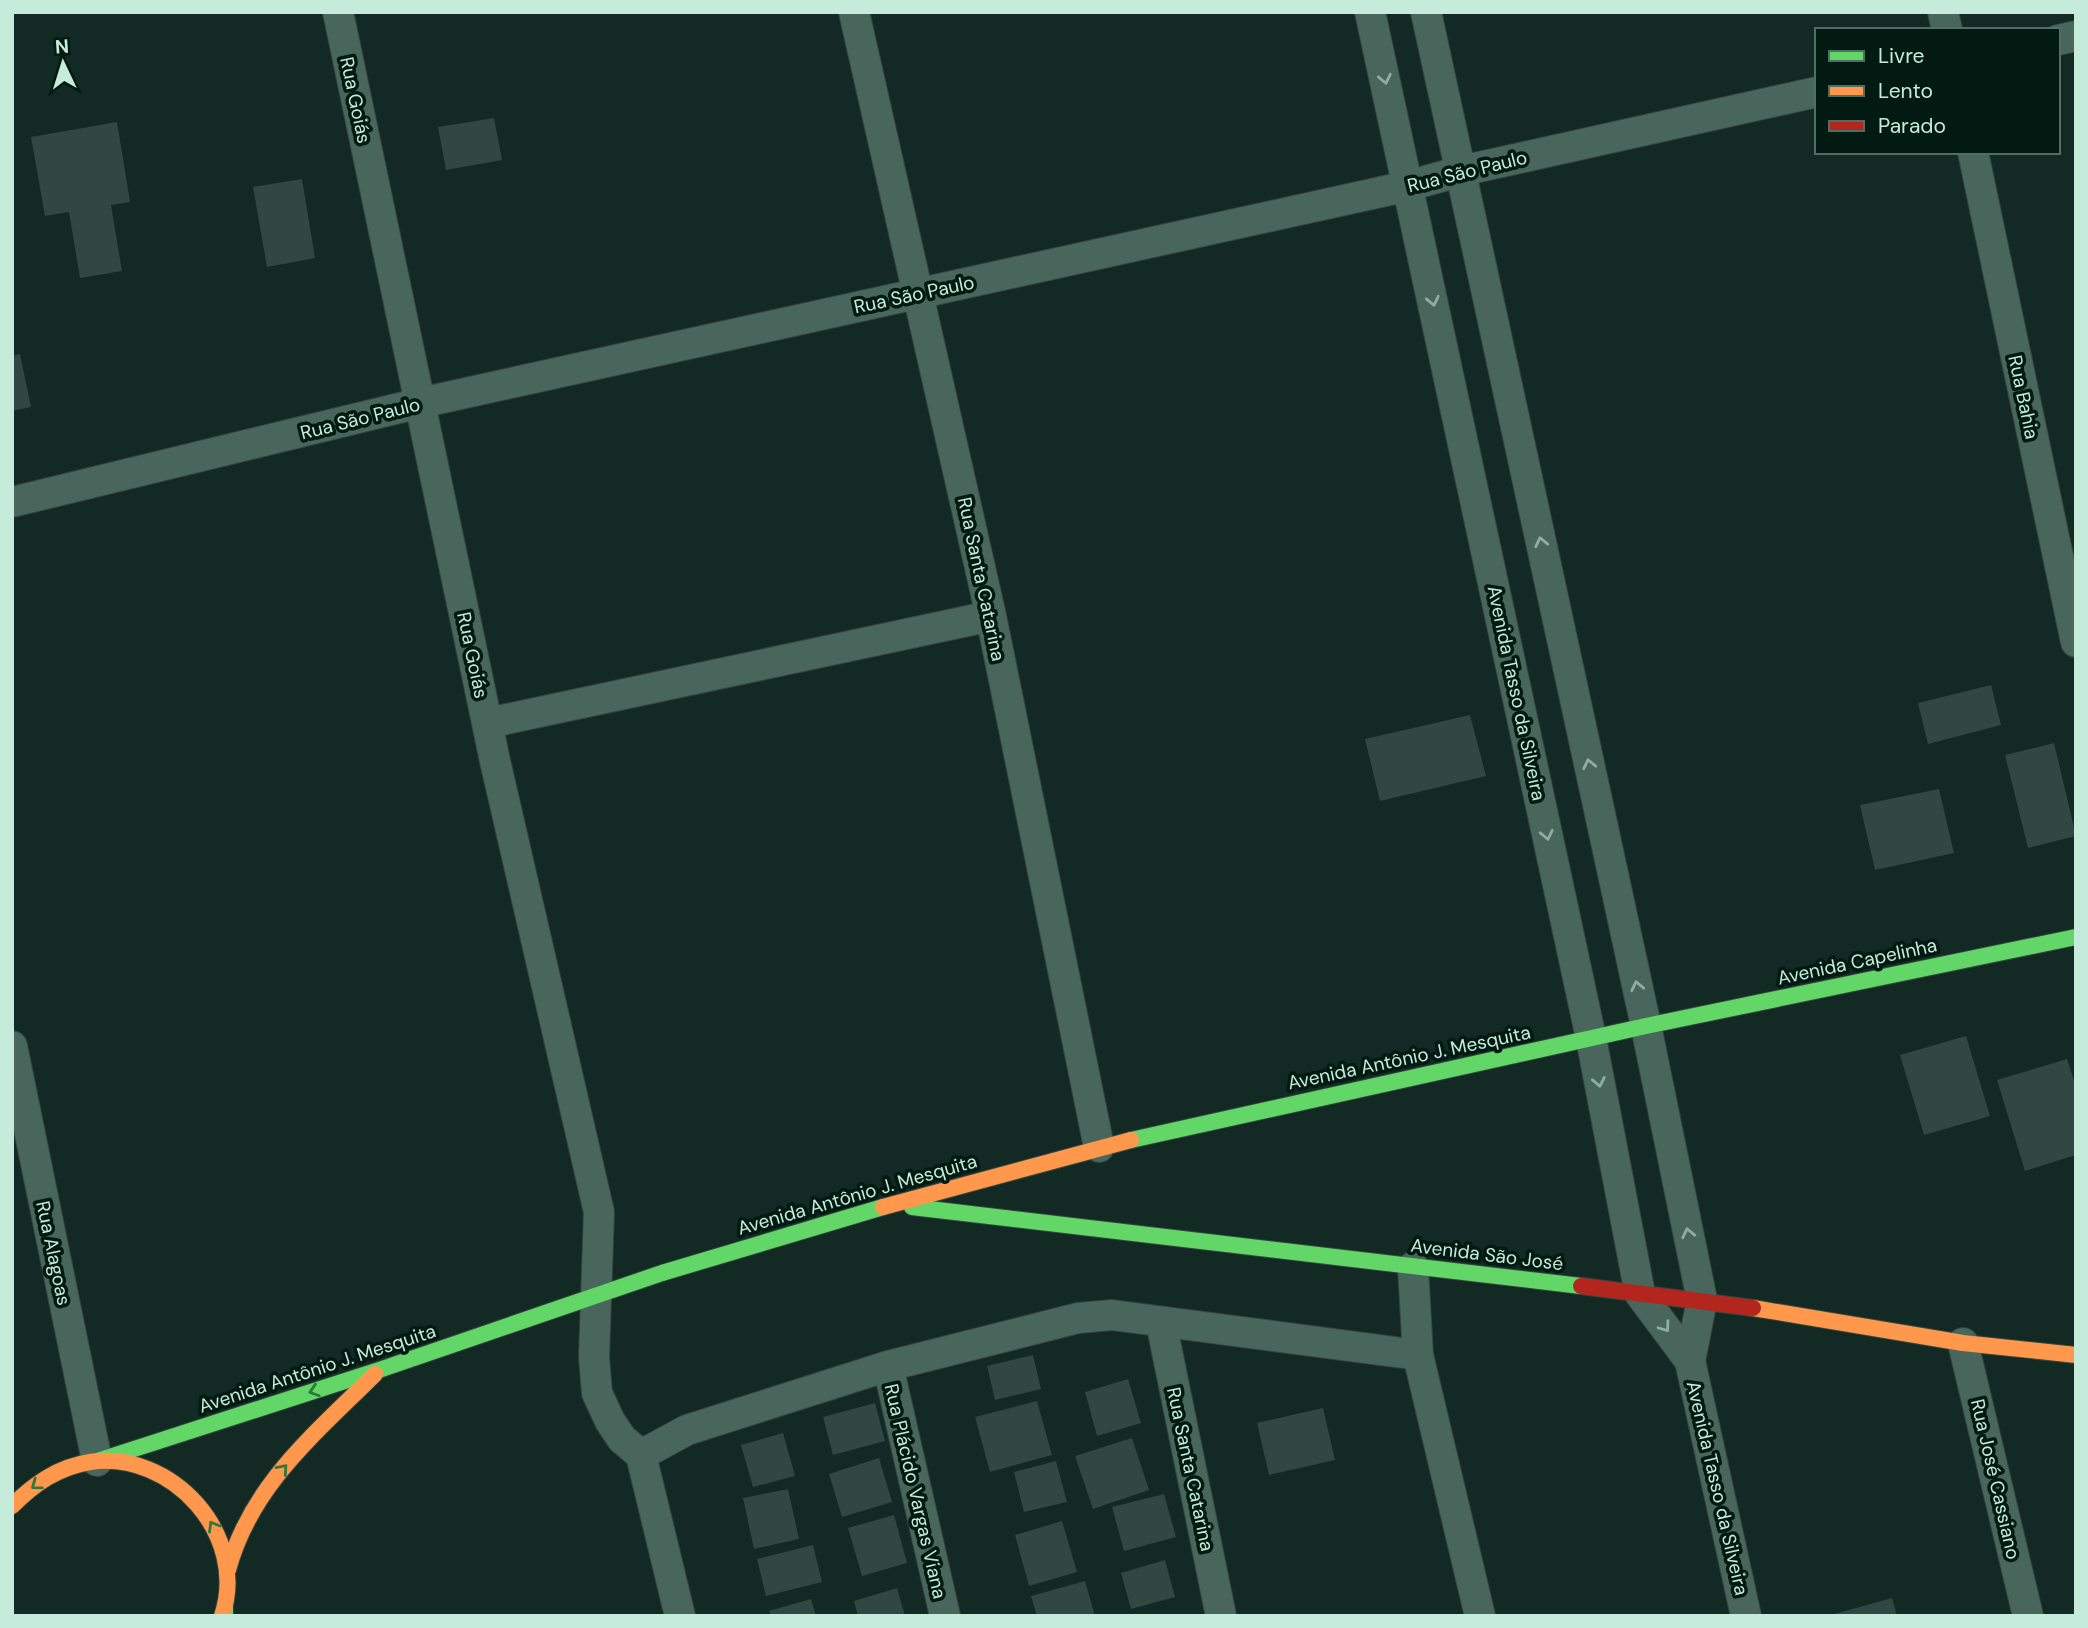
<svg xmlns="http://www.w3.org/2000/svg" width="2088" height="1628" viewBox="0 0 2088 1628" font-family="'DM Sans',sans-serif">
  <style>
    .building { fill: #304742 }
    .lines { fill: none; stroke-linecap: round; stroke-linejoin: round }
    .street-casing { stroke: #33463f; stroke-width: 32 }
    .fast-casing { stroke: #33463f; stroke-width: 18 }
    .slow-casing { stroke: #33463f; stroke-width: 18 }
    .jam-casing { stroke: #33463f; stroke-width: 18 }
    .street { stroke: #49665c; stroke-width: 30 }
    .fast { stroke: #63d668; stroke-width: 16 }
    .slow { stroke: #ff974d; stroke-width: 16 }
    .jam { stroke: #b3261e; stroke-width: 16 }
    .oneway { stroke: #8dafa2 }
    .oneway2 { stroke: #32783c }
    .labels { text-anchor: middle; stroke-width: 7; stroke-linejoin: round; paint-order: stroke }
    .street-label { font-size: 19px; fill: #c5ebdb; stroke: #021a11 }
  </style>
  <rect width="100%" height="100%" fill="#122a23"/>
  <path class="building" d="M494,118L502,160L446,170L438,127Z
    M117,122L130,202L111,205L122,271L80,278L69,212L45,216L31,137Z
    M302,179L315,258L267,267L253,187Z
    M20,354L31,407L12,411V356Z
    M1991,685L2001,725L1928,744L1918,703Z
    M1470,715L1486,776L1380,801L1365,739Z
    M2054,743L2076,836L2028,848L2005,755Z
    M1939,789L1954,853L1875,870L1860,805Z
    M1966,1036L1990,1116L1924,1135L1900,1055Z
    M2067,1059L2076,1087V1155L2025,1171L1997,1080Z
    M1033,1355L1041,1389L995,1400L987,1366Z
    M1128,1379L1141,1423L1097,1436L1085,1392Z
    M1037,1401L1052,1455L990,1472L975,1417Z
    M875,1403L885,1441L833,1455L823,1417Z
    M1323,1408L1335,1460L1269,1475L1257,1423Z
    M783,1433L795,1476L753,1487L741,1445Z
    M1132,1438L1149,1490L1093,1509L1075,1456Z
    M879,1458L892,1502L842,1517L829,1474Z
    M1056,1461L1067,1502L1024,1512L1014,1472Z
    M788,1489L799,1539L754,1549L743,1498Z
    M1164,1494L1176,1537L1124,1551L1112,1507Z
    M894,1515L907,1563L862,1576L848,1528Z
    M1062,1521L1077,1572L1029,1586L1015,1535Z
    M813,1545L822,1582L766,1596L757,1559Z
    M1165,1560L1175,1597L1131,1609L1121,1573Z
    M1085,1581L1095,1616H1037L1031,1596Z
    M897,1588L905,1616H858L854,1601Z
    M1892,1598L1897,1616H1831V1615Z
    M811,1599L816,1616H771L769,1611Z"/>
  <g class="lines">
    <g class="street-casing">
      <path id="street" d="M338,12L495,761L599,1212L594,1357L597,1393L610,1421L622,1439L641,1455
        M854,12L991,616L1099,1147
        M1370,12L1591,1038L1640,1294L1690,1361L1746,1616
        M1426,12L1646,1026L1702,1300L1690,1361
        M1943,12L1947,30
        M2058,40L2076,36
        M1973,152L2076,642
        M12,502L420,403L1408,186L1461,171L1817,92
        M488,723L991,616
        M12,1046L97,1461
        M1413,1267L1418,1355L1480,1616
        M1161,1322L1221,1616
        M1963,1343L2028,1616
        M888,1366L945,1616
        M641,1455L687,1430L888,1366L1078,1318L1112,1315L1418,1355
        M641,1455L680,1616"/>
    </g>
    <g class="fast-casing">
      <path id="fast" d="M1131,1140L1646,1026L2076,937
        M912,1207L1581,1286
        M97,1461L379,1370L662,1273L883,1207
        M225,1608V1616"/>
    </g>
    <g class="slow-casing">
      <path id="slow" d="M883,1207L1131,1140
        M1753,1308L1963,1343L2076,1355
        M12,1506C34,1484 58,1467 90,1462C172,1450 249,1535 222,1616
        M228,1570C251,1485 315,1434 375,1374"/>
    </g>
    <g class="jam-casing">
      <path id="jam" d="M1581,1286L1753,1308"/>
    </g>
    <use href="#street" class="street"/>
    <use href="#fast" class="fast"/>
    <use href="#slow" class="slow"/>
    <use href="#jam" class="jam"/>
  </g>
  <defs><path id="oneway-chevron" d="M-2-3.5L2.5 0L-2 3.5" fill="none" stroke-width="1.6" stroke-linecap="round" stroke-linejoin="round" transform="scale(1.75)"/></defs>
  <g class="oneway">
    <use href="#oneway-chevron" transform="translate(1385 79) rotate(78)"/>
    <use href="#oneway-chevron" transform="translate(1433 301) rotate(78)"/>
    <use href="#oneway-chevron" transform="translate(1541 542) rotate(-102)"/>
    <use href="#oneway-chevron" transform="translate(1589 764) rotate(-102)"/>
    <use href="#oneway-chevron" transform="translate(1547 835) rotate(78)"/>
    <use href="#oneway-chevron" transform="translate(1637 986) rotate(-102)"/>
    <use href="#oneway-chevron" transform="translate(1599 1082) rotate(79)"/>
    <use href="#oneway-chevron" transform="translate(1688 1233) rotate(-102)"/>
    <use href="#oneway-chevron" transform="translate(1665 1327) rotate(54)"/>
  </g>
  <g class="oneway2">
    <use href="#oneway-chevron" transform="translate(314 1391) rotate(162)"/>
    <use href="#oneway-chevron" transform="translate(283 1469) rotate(-49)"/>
    <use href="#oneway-chevron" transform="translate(36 1485) rotate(144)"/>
    <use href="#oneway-chevron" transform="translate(213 1526) rotate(-120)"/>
  </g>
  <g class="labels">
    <g class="street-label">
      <text transform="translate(356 100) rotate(78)" y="7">Rua Goiás</text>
      <text transform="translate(1467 171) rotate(-14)" y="7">Rua São Paulo</text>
      <text transform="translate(914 294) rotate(-12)" y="7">Rua São Paulo</text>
      <text transform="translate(2024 397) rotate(78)" y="7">Rua Bahia</text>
      <text transform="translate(360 418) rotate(-14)" y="7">Rua São Paulo</text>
      <text transform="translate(982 579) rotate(78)" y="7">Rua Santa Catarina</text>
      <text transform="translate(473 655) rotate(78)" y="7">Rua Goiás</text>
      <text transform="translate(1517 693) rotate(78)" y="7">Avenida Tasso da Silveira</text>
      <text transform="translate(1857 961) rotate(-12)" y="7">Avenida Capelinha</text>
      <text transform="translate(1409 1057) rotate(-12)" y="7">Avenida Antônio J. Mesquita</text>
      <text transform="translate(857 1194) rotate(-16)" y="7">Avenida Antônio J. Mesquita</text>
      <text transform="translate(54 1253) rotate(78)" y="7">Rua Alagoas</text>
      <text transform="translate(1487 1254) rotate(7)" y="7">Avenida São José</text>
      <text transform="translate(317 1368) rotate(-18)" y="7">Avenida Antônio J. Mesquita</text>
      <text transform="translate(1191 1469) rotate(78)" y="7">Rua Santa Catarina</text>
      <text transform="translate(1996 1479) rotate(77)" y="7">Rua José Cassiano</text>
      <text transform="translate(1718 1488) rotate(77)" y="7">Avenida Tasso da Silveira</text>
      <text transform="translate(916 1491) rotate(77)" y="7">Rua Plácido Vargas Viana</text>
    </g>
  </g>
  <rect width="2088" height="1628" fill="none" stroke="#c5ebdb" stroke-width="28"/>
  <rect x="1815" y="28" width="245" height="126" fill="#021a11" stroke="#506e62" stroke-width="2"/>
  <rect x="1829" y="51" width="35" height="10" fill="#63d668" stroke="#506e62" stroke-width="2"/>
  <text x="1878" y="63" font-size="21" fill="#c5ebdb">Livre</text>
  <rect x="1829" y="86" width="35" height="10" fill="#ff974d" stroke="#506e62" stroke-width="2"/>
  <text x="1878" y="98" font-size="21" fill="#c5ebdb">Lento</text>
  <rect x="1829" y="121" width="35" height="10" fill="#b3261e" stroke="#506e62" stroke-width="2"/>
  <text x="1878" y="133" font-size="21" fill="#c5ebdb">Parado</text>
  <g transform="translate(63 63) rotate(356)" stroke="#021a11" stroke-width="5" paint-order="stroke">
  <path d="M0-5L12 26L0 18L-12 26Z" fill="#c5ebdb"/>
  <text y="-10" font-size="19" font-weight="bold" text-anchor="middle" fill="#c5ebdb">N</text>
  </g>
</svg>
